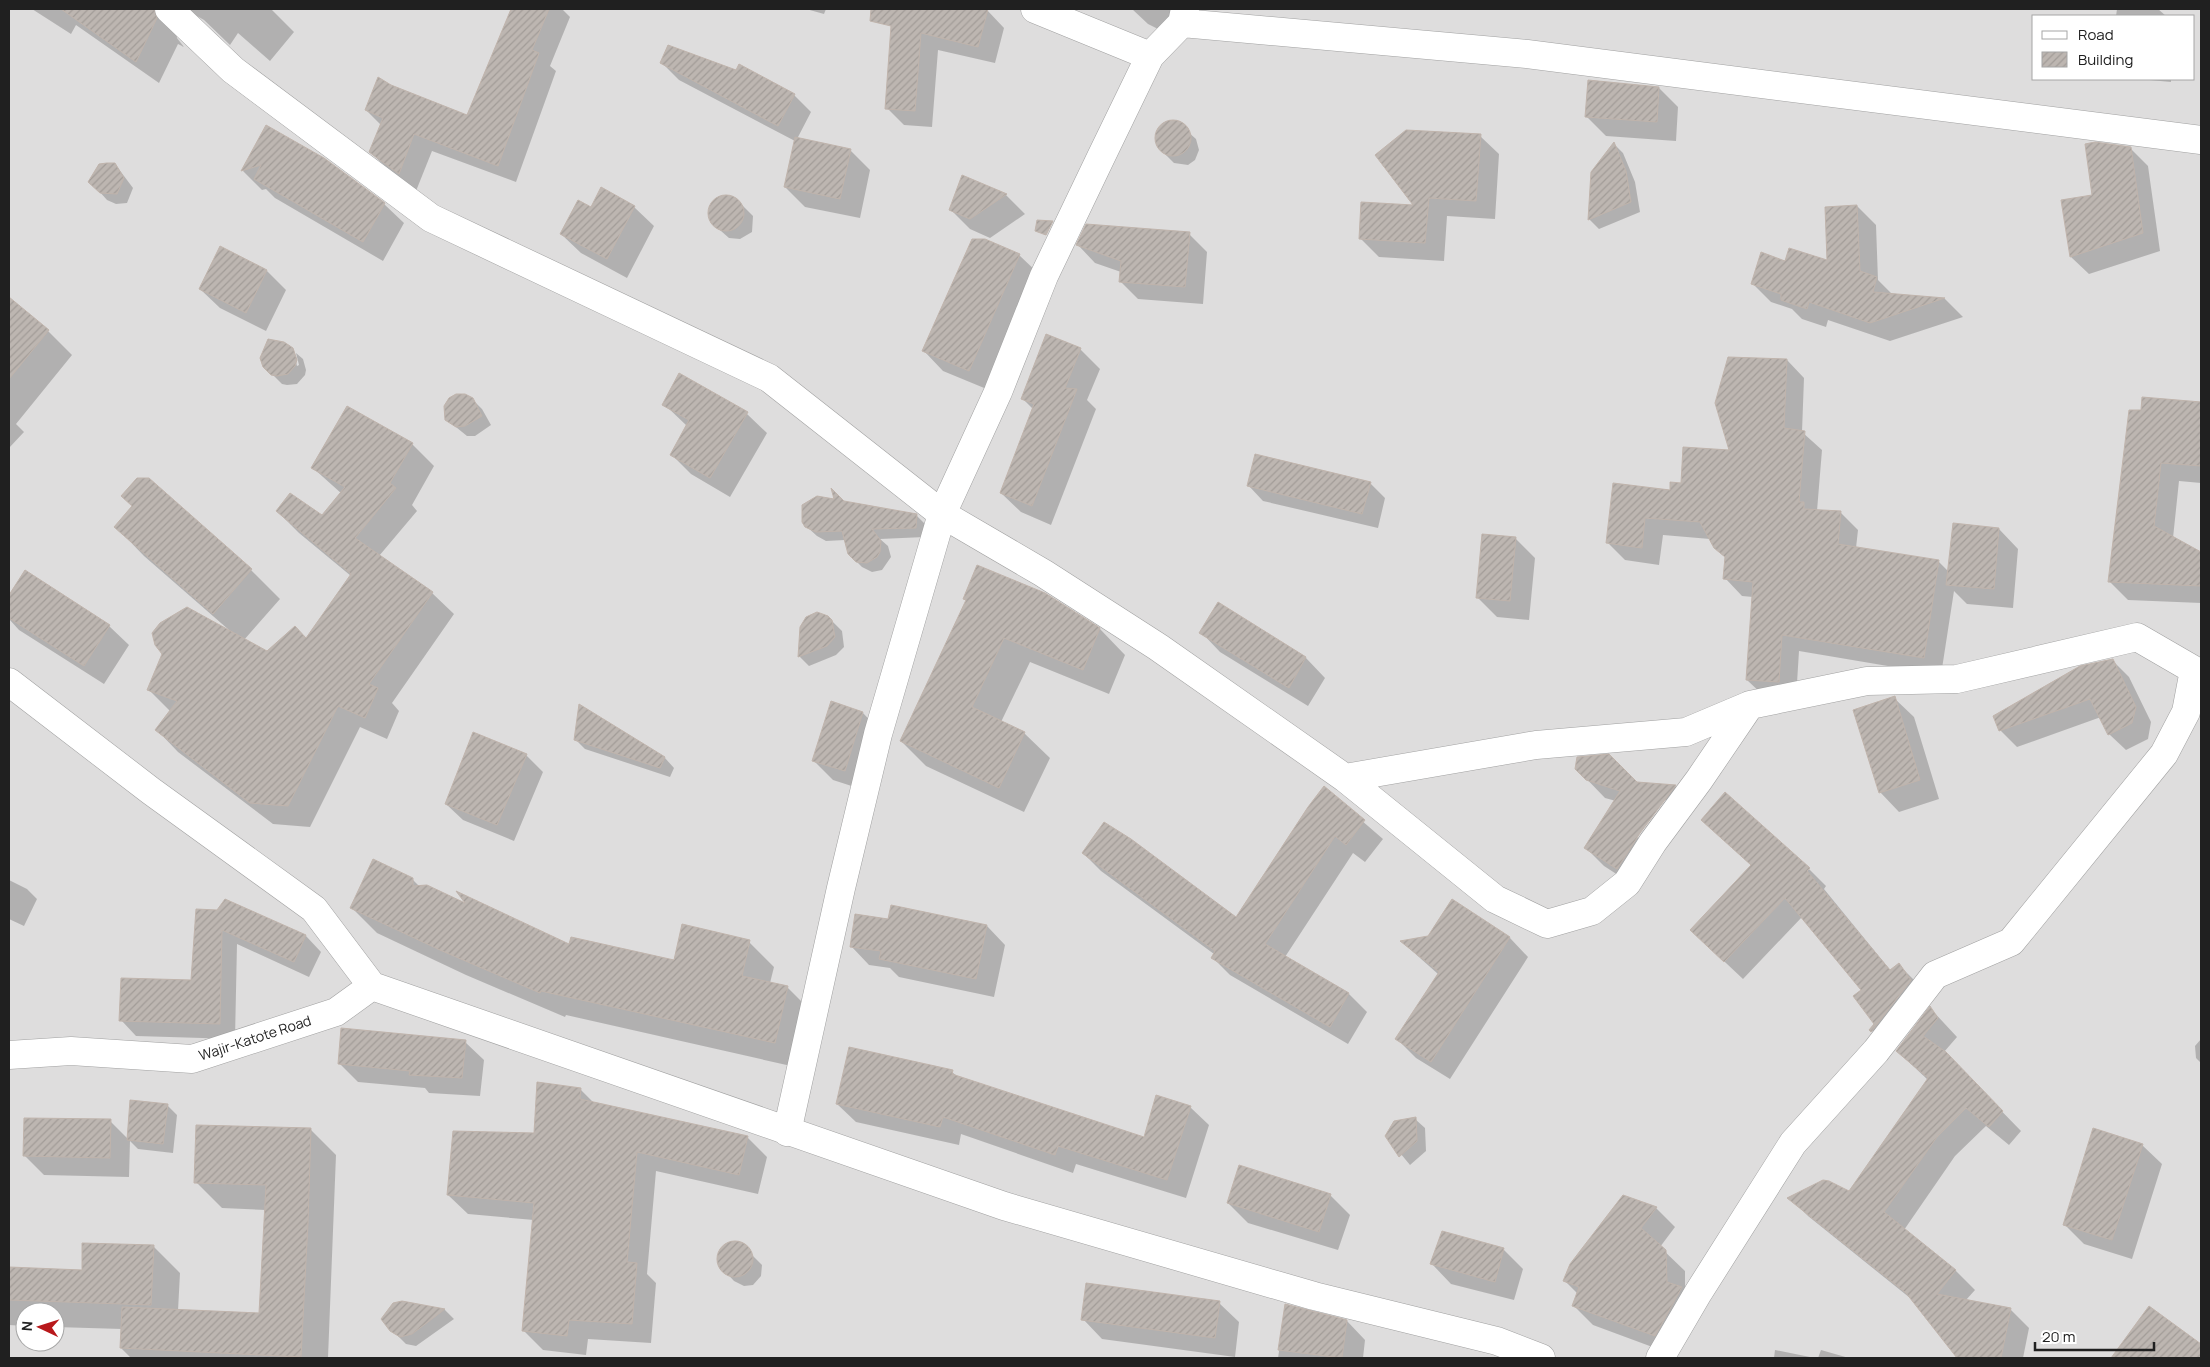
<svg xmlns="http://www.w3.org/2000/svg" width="2210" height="1367" viewBox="0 0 2210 1367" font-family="Manrope,sans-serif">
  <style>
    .residential { fill: #dedddd; fill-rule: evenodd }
    .shadow { fill: #0003; fill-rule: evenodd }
    .building { fill: url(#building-hatch); stroke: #c0b4ac }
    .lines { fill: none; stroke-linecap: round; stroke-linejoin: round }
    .minor-casing { stroke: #a1a1a1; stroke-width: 29 }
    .tertiary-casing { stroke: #a1a1a1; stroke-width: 29 }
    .minor { stroke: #fff; stroke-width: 28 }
    .tertiary { stroke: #fff; stroke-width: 28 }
    .labels { text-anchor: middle; stroke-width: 4; stroke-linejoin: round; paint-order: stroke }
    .street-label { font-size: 14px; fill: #202020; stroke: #fff }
  </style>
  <defs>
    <pattern id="building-hatch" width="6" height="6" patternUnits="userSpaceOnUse" patternTransform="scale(1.25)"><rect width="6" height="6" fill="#bdb6b1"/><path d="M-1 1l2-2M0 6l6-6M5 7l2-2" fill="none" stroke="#a29c98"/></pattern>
  </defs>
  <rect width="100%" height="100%" fill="#f0ede8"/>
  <path class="residential" d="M9,9H2201V1358H9ZM2034,16H2194V79H2034ZM25,1312H55V1342H25Z"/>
  <path class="shadow" d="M32,9H271L294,32L270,61L238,33L230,45L204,20L197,16H188L176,29L177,38L184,47L178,44L159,83L76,25L71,34Z
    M512,9H562L570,17L550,66L556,71L516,182L432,151L416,191L388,169L370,152L381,125L366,110L391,86L467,116Z
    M806,9H826L824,14Z
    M897,9H980L987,10L1004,28L995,63L938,50L932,127L904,125L887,108L892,26Z
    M1132,9H1188L1174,37L1148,24Z
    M2117,9H2158L2166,16H2116Z
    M662,63L794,95L811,112L797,139L850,150L870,170L860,218L805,207L785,187L795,141L679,80Z
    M2139,79H2171V82Z
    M1659,88L1678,107L1676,141L1606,136L1587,117Z
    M1177,122L1196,139L1199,150L1195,160L1188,165L1174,163L1164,153L1156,140V135L1162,126Z
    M266,127L384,204L404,223L383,261L275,198L266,189L262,190L243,171Z
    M1480,136L1499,154L1495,219L1447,216L1444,261L1379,257L1360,238L1416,206Z
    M1614,144L1623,153L1635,182L1640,212L1599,229L1589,219L1593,172Z
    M2130,148L2148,166L2160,251L2089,274L2071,257Z
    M115,164L133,188L127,203L116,204L107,200L90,181L99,165Z
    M963,177L1006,195L1025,214L990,238L970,229L950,209Z
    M726,196L736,199L753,216L752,232L740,239L729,238L713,224L710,209L716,200Z
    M1857,206L1876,225L1878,280L1893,295L1945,299L1963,317L1890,341L1828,320L1826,327L1802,319L1792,309L1771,302L1752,283L1786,262H1829Z
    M634,207L654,226L627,278L581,253L561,234L591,209Z
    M1189,234L1207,252L1203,304L1138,299L1120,281L1121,272L1095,263L1078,245Z
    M1019,255L1039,274L989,390L943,371L924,351Z
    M267,271L286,290L266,331L220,308L200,289Z
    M9,298L48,331L72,355L16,424L24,432L9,448Z
    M293,349L297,366L299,365L296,353L303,359L306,370L305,375L297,384L287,385L282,384L264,366Z
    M1080,349L1100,369L1087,400L1096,409L1051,525L1021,512L1001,493L1033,409L1022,398Z
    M1787,360L1804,378L1802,432L1822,450L1817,511L1841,513L1858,530L1856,548L1938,561L1949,572L1999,529L2018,549L2013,608L1967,604L1954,591L1941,675L1799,651L1796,699L1765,697L1747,680L1753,597L1742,596L1725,578L1727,559L1715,547L1710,539L1663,535L1659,565L1625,560L1608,543L1671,491L1730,451Z
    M2144,398L2201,403V483L2179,481L2173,538L2201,554V603L2128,600L2110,582Z
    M472,399L482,409L491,425L475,436H467L446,419Z
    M664,404L747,414L767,433L730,497L691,474L671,454L687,426Z
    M412,444L434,466L412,505L417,511L379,556L432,593L454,614L392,703L399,711L387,739L360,727L310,827L273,824L178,752L157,730L170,711L149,690L229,630L144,556L116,527L133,507L149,479L251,570L280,599L244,640L267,652L307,639L351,576L299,533L277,511L322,517L342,494L313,468Z
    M1370,483L1385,498L1378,528L1263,501L1248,485Z
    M843,502L916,515L926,525L925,537L880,539L888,546L891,557L882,570L872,572L862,567L852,557L845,540L826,541L817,536L806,526L802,516L804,506Z
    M1515,538L1535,558L1529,620L1497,617L1477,597Z
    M25,571L109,626L129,645L104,684L19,630L9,619V597Z
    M1044,594L1100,629L1125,655L1109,694L1030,662L1001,722L1024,733L1050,758L1024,812L926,766L901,741L967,601Z
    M1218,604L1306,658L1325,678L1308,706L1220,652L1201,632Z
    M832,621L842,631L844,647L836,655L809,666L800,657L804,622Z
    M2112,660L2129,677L2151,722L2148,739L2126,750L2109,734L2101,717L2017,747L2000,730Z
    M1894,698L1914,717L1939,799L1899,812L1880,792Z
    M832,703L863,713L882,733L864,790L833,780L814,761Z
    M580,706L665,758L674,768L670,777L585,749L576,740Z
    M526,755L543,772L514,841L463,820L446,804Z
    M1577,769L1636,783L1675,786L1693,804L1635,886L1604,866L1586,848L1616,801L1605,798ZM1663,800H1666L1638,838L1636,837Z
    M1324,788L1383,839L1365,862L1353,853L1285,957L1349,994L1367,1012L1348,1044L1230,975L1212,957L1214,954L1101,871L1083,853L1236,919Z
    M1702,820L1809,869L1826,886L1824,889L1891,971L1899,965L1917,983L1890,1048L1871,1030L1875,1024L1863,990L1802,917L1743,979L1710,948L1752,866Z
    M412,879L420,887L570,946L675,962L749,942L774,967L770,983L787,987L812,1012L800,1068L566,1015L565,1017L466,975L377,933L352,908Z
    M9,880L27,889L37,899L24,926L9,919Z
    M226,900L306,936L321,952L309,977L237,944L235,1039L136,1036L121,1020L193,981L218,911Z
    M1452,901L1510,938L1528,957L1450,1079L1416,1058L1397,1039L1438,974L1402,942L1428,937Z
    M889,920L987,926L1005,945L994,997L899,977L890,968L869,965L851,946Z
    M1930,1008L1957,1037L1944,1052L2021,1131L2009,1145L1986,1126L1955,1156L1904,1230L1956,1271L1975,1290L1966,1300L2010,1309L2029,1328L2023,1358H1959L1915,1302L1808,1216L1790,1198L1849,1193L1928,1080L1897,1051Z
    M2201,1039V1063L2196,1058L2195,1046Z
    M465,1042L484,1060L480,1096L429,1093L425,1088L358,1082L339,1063Z
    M952,1072L958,1077L1145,1139L1190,1107L1209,1125L1186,1198L1076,1164L1073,1173L961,1134L959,1145L856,1122L837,1104Z
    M580,1089L594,1103L747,1137L767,1157L758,1194L656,1171L647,1274L656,1283L651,1343L588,1339L586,1355L543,1350L524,1331L534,1220L468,1214L448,1195L535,1135Z
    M167,1105L177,1115L173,1153L138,1149L130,1141L129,1177L44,1175L25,1156L110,1121L128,1139Z
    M1415,1119L1425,1128L1426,1151L1410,1165L1386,1136Z
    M310,1129L336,1155L328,1358H131L121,1348L122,1329L55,1327V1312H25V1326L9,1325V1268L83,1271L153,1246L180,1273L178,1311L261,1314L266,1210L222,1208L196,1182Z
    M2142,1145L2162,1164L2132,1259L2084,1244L2064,1224Z
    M1330,1195L1350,1215L1338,1250L1248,1223L1228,1203Z
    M1656,1208L1675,1227L1660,1247L1685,1271V1293L1674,1355L1593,1325L1573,1305L1578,1294L1565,1281Z
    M740,1243L762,1265L761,1276L753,1285L744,1286L734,1281L721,1267L719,1256L725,1247Z
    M1503,1249L1523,1269L1514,1300L1451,1284L1432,1264Z
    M402,1302L445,1310L454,1319L416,1346L406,1344L396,1334Z
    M1219,1303L1239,1322L1235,1357L1102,1339L1083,1319Z
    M1286,1305L1347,1321L1365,1340L1363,1358H1278Z
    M2149,1307L2201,1345V1358H2119L2115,1355Z
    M1775,1350L1815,1358H1774Z
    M1821,1350L1849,1358H1818Z"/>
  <path class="building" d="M61,9H154L157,18L136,62Z
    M511,9H549L532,50L539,53L498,166L414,134L399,174L369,152L383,118L365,110L378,77L391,85L467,115Z
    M871,9H988L978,47L921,33L915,111L885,109L891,26L870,21Z
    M668,45L736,70L739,64L795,94L778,126L660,63Z
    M1588,80L1659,87L1657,122L1585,117Z
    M1155 138a18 18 0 1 1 36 0a18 18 0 1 1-36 0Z
    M266,125L324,158L385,203L363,242L254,179L261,165L241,171Z
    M1406,130L1481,134L1476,201L1429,198L1425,243L1359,239L1361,202L1413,205L1375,155Z
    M795,137L851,149L840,199L784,187Z
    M1614,142L1626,171L1631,202L1588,220L1591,172Z
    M2095,142L2131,147L2143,233L2070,257L2061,200L2092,195L2085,144Z
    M107,163H115L124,178L117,194L100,193L88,182L99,164Z
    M962,175L1007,194L970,219L949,210Z
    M601,187L635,206L607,259L560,234L578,200L591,207Z
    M708 213a18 18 0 1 1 36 0a18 18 0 1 1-36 0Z
    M1857,205L1860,271L1877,277L1873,292L1945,298L1870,323L1809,302L1807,309L1781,300V294L1751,284L1761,252L1785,261L1789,248L1827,260L1825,207Z
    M1037,220L1053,221L1046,235L1035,231Z
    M1086,224L1190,232L1185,287L1119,282L1121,261L1076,245Z
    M972,239H985L1020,254L969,371L922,351Z
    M220,246L267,270L246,313L199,289Z
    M9,297L49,330L9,379Z
    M1046,334L1081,348L1065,388L1077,389L1032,506L1000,493L1034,404L1021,399Z
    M268,339L284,342L293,348L297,360L295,366L288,374L277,376L271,375L263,367L260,358Z
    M1728,357L1787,359L1784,428L1805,431L1799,502H1804V509L1841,511L1838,544L1939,560L1924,658L1782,635L1779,682L1746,680L1753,582L1723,579L1725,557L1714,548L1700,522L1645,518L1642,548L1606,543L1613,483L1670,490V482L1681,483L1683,447L1729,450L1715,403Z
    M679,373L748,412L710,478L670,455L689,420L662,405Z
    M456,394H465L473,398L482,416L465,426L456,427L445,420L444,406L449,398Z
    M2142,397L2201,402V466L2161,463L2154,526L2201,552V586L2108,582L2129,410H2141Z
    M347,406L413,443L390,483L396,488L355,538L433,592L369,684L378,688L365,718L338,706L288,806L250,803L155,730L177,701L147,690L162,654L155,645L152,633L160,623L187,607L267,651L295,626L306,638L351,574L276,511L290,493L322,515L345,487L311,468Z
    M1255,454L1371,482L1362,514L1247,486Z
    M137,478H149L252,569L213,614L114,527L132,506L121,496Z
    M831,488L844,501L917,514L916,528L872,529L881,541L880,552L877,557L867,563L856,562L848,554L842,531L816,532L805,527L802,522V505L817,496L834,499Z
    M1953,523L1999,528L1994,589L1946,585Z
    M1482,534L1516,537L1510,601L1476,598Z
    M977,565L1045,593L1100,628L1083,670L1004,638L972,707L1025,732L999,788L900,741L966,600L963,599Z
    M25,570L110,625L84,666L9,618V595Z
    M1218,602L1306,657L1289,688L1199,633Z
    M817,612L828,616L832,620L835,637L827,646L798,657L800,627L806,617Z
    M2113,659L2136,707L2132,723L2108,735L2090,699L1999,731L1993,716L2080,666Z
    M1895,696L1920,780L1879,793L1853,710Z
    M831,701L863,712L845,771L812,761Z
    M579,704L665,757L660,768L574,740Z
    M473,732L527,754L497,825L445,804Z
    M1609,754L1637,782L1676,785L1640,833L1617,869L1584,848L1620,791L1586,780L1575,769L1577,757Z
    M1324,786L1365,820L1346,845L1335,836L1265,944L1349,993L1330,1027L1211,958L1215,951L1082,853L1104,822L1131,839L1236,917L1308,807Z
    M1725,792L1810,868L1807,871L1890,970L1899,963L1911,980L1871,1032L1869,1030L1874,1024L1853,996L1861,990L1785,898L1724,962L1690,930L1751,865L1701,820Z
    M373,859L413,878V886L427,885L465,903L456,891L569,944L571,937L674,960L682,924L750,940L742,976L788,986L775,1043L541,991L540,993L440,950L350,908Z
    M225,899L306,935L294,962L222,930L220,1024L119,1021L121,978L191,980L196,909L217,910Z
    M1452,899L1510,937L1431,1062L1395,1039L1439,972L1400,941L1428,936Z
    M891,905L987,925L976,979L879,959L881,951L850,947L855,914L888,919Z
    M1930,1006L1938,1018L1923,1036L1946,1052L2003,1111L1989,1127L1966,1108L1937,1137L1884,1212L1956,1270L1937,1294L2011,1308L2001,1358H1957L1906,1293L1787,1198L1823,1180L1829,1181L1849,1191L1928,1078L1896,1051Z
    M341,1028L466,1040L462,1078L409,1075L410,1071L338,1064Z
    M849,1047L953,1070L952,1074L1144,1137L1156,1095L1191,1106L1167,1180L1058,1146L1055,1155L943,1117L940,1127L836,1104Z
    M537,1082L581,1088L580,1099L748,1136L739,1175L637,1152L627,1262L637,1263L632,1324L569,1320L567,1336L522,1331L534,1203L447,1195L453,1131L534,1133Z
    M130,1100L168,1104L163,1144L127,1140Z
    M1416,1117L1417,1141L1399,1157L1385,1136L1394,1121Z
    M24,1118L111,1119L110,1158L23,1156Z
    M196,1125L311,1128L308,1223L301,1357L120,1348L122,1307L259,1313L266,1185L194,1183Z
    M2093,1128L2143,1144L2112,1240L2063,1225Z
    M1239,1165L1331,1194L1319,1232L1227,1203Z
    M1623,1195L1657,1207L1641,1228L1666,1250L1667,1282L1682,1287L1655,1336L1572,1306L1579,1287L1563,1281L1570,1264Z
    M1442,1231L1504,1248L1495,1282L1430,1264Z
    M717 1259a18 18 0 1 1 36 0a18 18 0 1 1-36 0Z
    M82,1243L154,1245L151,1305L9,1300V1267L82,1270Z
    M1086,1283L1220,1301L1215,1338L1081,1320Z
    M402,1301L445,1309L412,1334L400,1337L390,1331L381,1319L393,1303Z
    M1285,1304L1347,1320L1342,1358L1278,1350Z
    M2149,1306L2201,1344V1358H2111Z"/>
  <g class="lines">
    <g class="minor-casing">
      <path id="minor" d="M169,9L233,70L431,218L769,378L942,514L1043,573L1158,647L1345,778L1495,899L1547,924L1592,911L1627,883L1653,842L1699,780L1750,705L1867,681L1957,679L2137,637L2194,670L2186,712L2164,754L2011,942L1935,975L1876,1051L1793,1143L1698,1293L1660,1358
        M1035,9L1150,56
        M1182,23L1527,54L2201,140
        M1345,778L1536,745L1686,732L1750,705
        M787,1132L841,888L878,734L942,514L998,392L1044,276L1101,157L1150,56L1182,23L1185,9"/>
    </g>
    <g class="tertiary-casing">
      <path id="tertiary" d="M9,682L151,791L314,909L372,986L1004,1206L1314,1296L1497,1341L1541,1358
        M9,1055L71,1051L192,1059L336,1012L372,986"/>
    </g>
    <use href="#minor" class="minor"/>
    <use href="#tertiary" class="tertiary"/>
  </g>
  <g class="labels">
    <g class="street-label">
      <text transform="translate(255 1038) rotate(-18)" y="5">Wajir-Katote Road</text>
    </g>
  </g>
  <rect width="2210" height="1367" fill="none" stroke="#202020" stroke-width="20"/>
  <rect x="2032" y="15" width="162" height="65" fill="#ffffff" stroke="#a6a6a6"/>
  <rect x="2042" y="31" width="25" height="8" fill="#ffffff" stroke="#a6a6a6"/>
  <text x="2078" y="40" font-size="15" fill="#202020">Road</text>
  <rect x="2042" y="52" width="25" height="15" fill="url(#building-hatch)" stroke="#a6a6a6"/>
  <text x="2078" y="65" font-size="15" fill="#202020">Building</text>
  <g transform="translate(40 1327) rotate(274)"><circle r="24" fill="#ffffff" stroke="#a6a6a6"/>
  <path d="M0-4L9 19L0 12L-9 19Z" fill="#b8181b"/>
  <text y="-8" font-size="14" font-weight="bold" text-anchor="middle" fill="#202020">N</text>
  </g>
  <path d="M2035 1342v8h119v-8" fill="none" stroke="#202020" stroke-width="2.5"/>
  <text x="2042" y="1342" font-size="15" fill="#202020" stroke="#ffffff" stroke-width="4" paint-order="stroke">20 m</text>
</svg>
